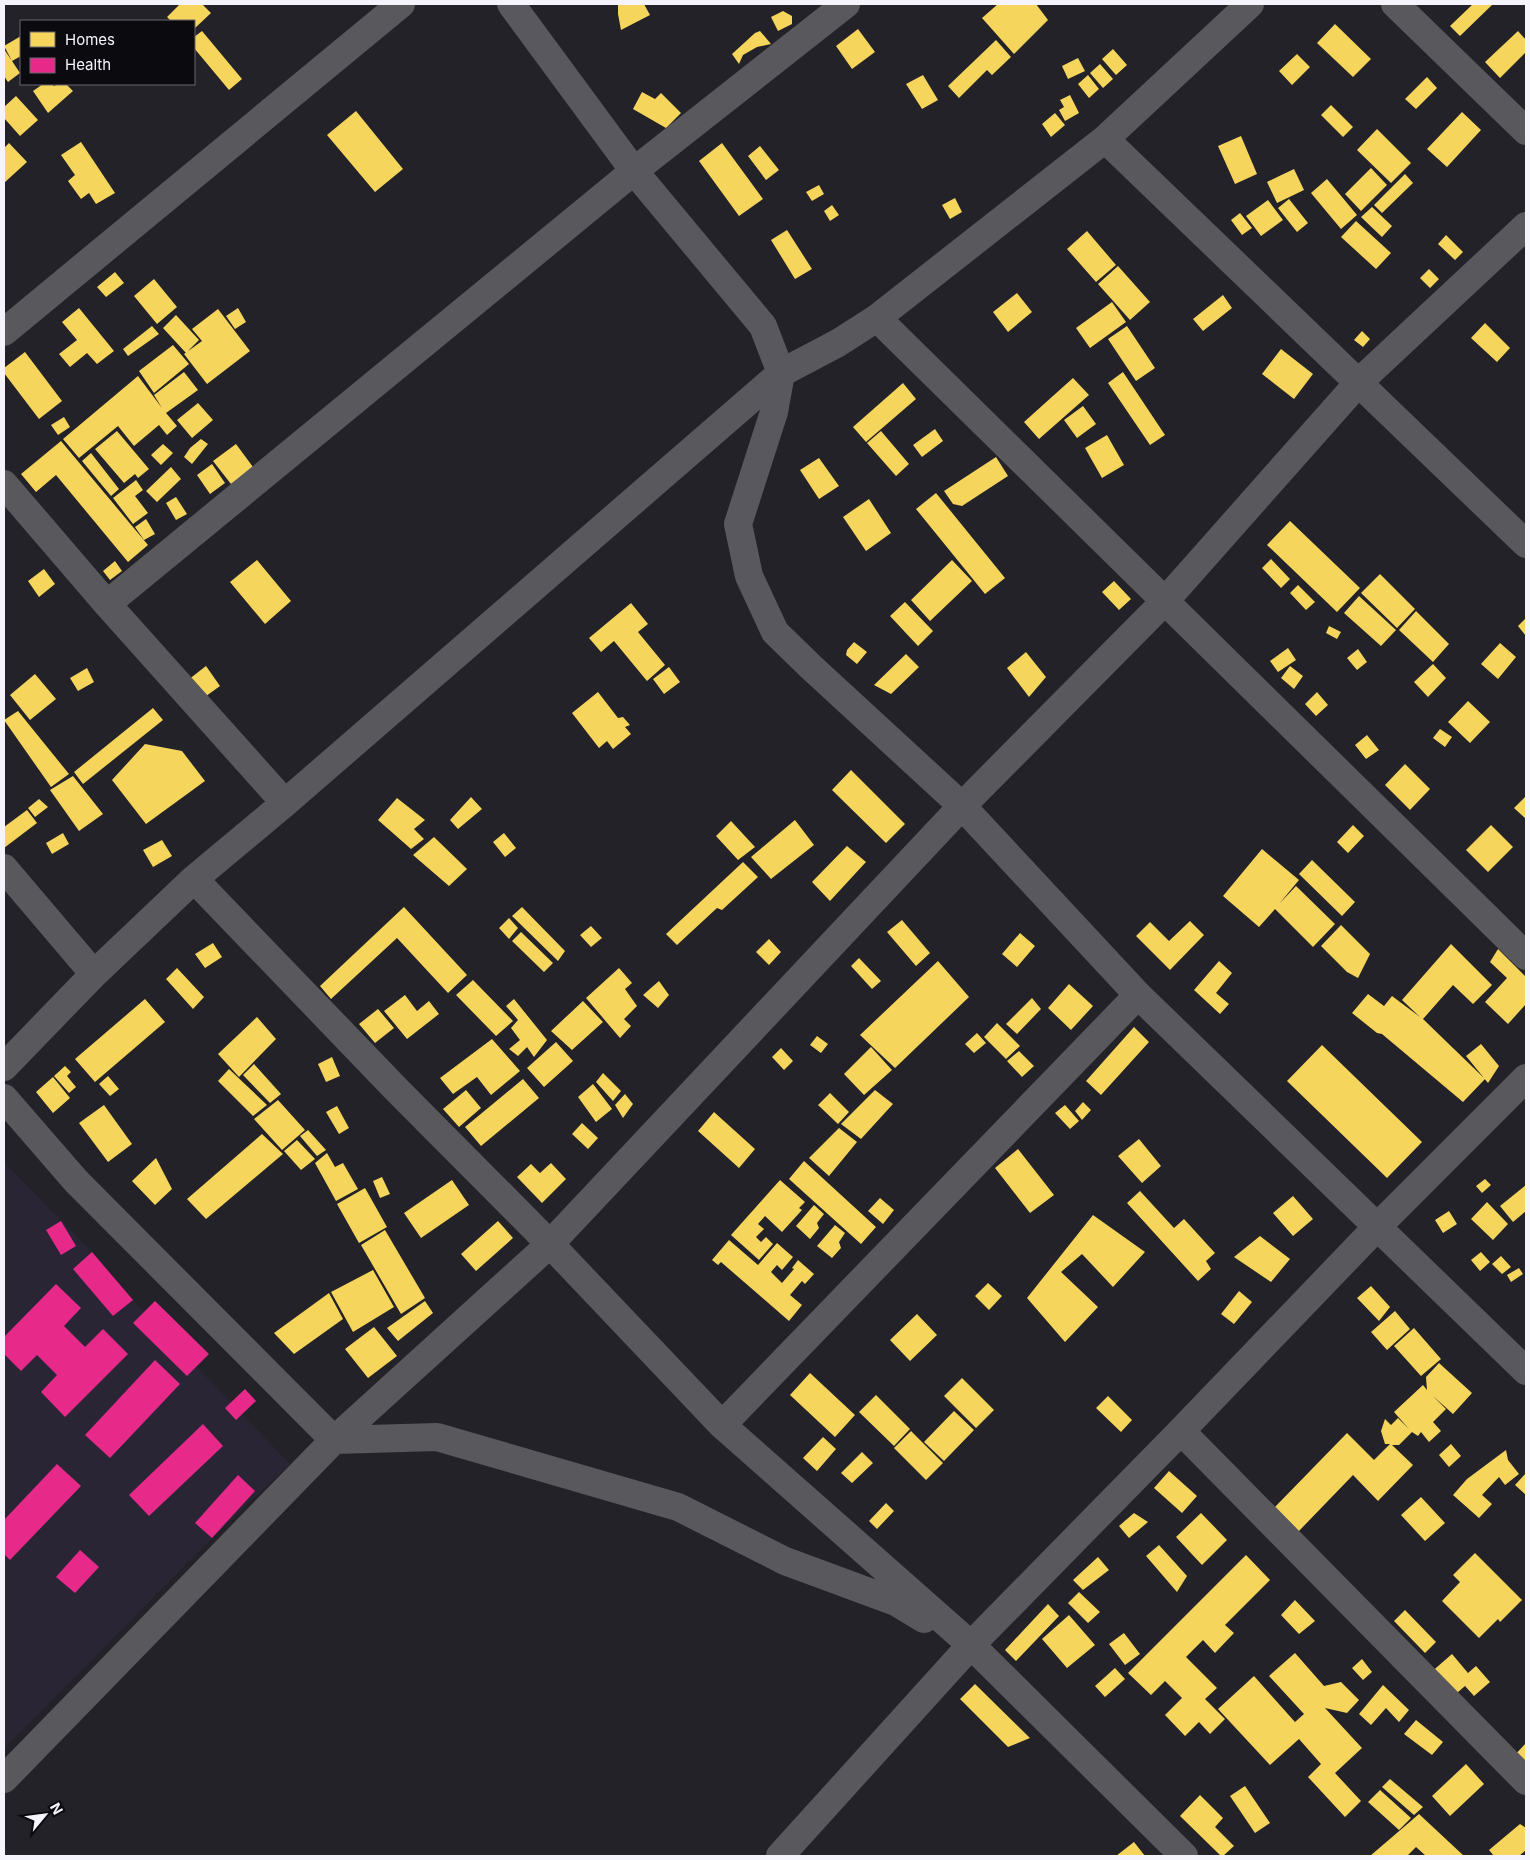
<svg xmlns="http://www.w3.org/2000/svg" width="1530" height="1860" viewBox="0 0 1530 1860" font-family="Inter,sans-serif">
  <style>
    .built { fill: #292535 }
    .homes { fill: #f6d55c }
    .health { fill: #e7298a }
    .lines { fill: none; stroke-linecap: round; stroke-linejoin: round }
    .street { stroke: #59585c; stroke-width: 28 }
    .secondary { stroke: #59585f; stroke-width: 28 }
  </style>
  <rect width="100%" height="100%" fill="#232228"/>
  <path class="built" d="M4,1162L92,1252L133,1300L290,1464L212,1538L4,1749Z"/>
  <path class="homes" d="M180,4H202L211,13L194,29V21H171L167,17Z
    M618,4H644L650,15L621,30L618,14Z
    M998,4H1036L1048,20L1014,54L982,18Z
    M1473,4H1493L1460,36L1450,26Z
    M783,11L792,16V24L778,31L771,17Z
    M1335,24L1371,59L1353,77L1317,43Z
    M858,29L875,52L852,69L836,46Z
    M202,31L242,79L229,90L194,48V37Z
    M760,31L771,44L757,47L743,55L739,64L732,54L755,33Z
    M1518,31L1526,40V52L1500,78L1485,62Z
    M21,36V56L12,61L4,46Z
    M996,40L1011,57L992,75L987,70L959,98L948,86Z
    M4,49L20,73L8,82L4,76Z
    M1113,49L1127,65L1116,75L1102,59Z
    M1297,54L1310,67L1292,85L1279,71Z
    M1078,58L1085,71L1068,79L1062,66Z
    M1100,64L1113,79L1103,88L1090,73Z
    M923,75L938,100L922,109L906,84Z
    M1088,75L1099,89L1089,98L1078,84Z
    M1427,77L1437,88L1416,109L1405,99Z
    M43,84H52L54,86L58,84H66L73,91L48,113L33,91Z
    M642,92L655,99L661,93L681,113L666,128L633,109Z
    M1070,95L1079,113L1065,121L1059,110L1064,107L1060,100Z
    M16,96L38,120L20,136L4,118V107Z
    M1331,105L1353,127L1343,137L1321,115Z
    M356,111L403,169L375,192L327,135Z
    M1462,112L1481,130L1447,167L1427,149Z
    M1055,113L1065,125L1051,137L1042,124Z
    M1377,129L1411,163L1391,183L1357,150Z
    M1241,136L1257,174L1235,184L1218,146Z
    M81,142L115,193L96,204L89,193L81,199L68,181L75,175L61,155Z
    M9,143L27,162L4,183V148Z
    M722,143L763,199L739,216L699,161Z
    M760,146L779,170L766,180L748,156Z
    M1371,168L1387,185L1361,211L1345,194Z
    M1294,169L1304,190L1277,203L1267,182Z
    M1405,174L1413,183L1382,213L1374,205Z
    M1327,179L1357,215L1341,229L1311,193Z
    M819,185L824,194L812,201L806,192Z
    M955,198L962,212L950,219L942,205Z
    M1289,199L1308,223L1297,232L1278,208Z
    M1268,200L1283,220L1261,236L1246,216Z
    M832,205L839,215L830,221L824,211Z
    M1372,207L1392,226L1382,237L1361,217Z
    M1240,213L1252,228L1242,235L1231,220Z
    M1356,221L1391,253L1376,269L1341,237Z
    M787,230L812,269L795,279L771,240Z
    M1087,231L1116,265L1096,282L1067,249Z
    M1446,235L1463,252L1455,260L1438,244Z
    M1118,266L1150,302L1130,320L1098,284Z
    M1429,269L1439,279L1430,288L1420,278Z
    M115,272L124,283L106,297L97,287Z
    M154,279L177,307L157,324L134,296Z
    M1017,293L1032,312L1008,332L993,312Z
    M1223,295L1232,308L1203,331L1193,319Z
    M1112,302L1126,322L1090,348L1076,328Z
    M79,308L114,351L97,364L87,353L70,367L59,354L77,340L62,322Z
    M238,308L246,322L235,329L226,316Z
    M218,309L250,351L207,384L184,354L202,341L192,329Z
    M176,315L199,340L186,353L163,328Z
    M1485,323L1510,348L1497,362L1471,338Z
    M152,326L159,334L128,356L123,349Z
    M1127,326L1155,368L1136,381L1108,339Z
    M1362,331L1370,339L1363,347L1354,340Z
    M173,345L189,364L154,393L139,371Z
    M1281,349L1313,374L1294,399L1262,374Z
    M25,352L62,401L39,419L4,373V368Z
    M184,372L198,390L166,413L177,426L167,435L159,425L134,446L118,426L79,458L63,439L138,376L162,408L154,395Z
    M1123,372L1165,435L1150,445L1108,383Z
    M1073,378L1089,395L1039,439L1024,422Z
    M903,383L916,399L866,442L853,427Z
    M198,403L213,420L192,438L177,420Z
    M1083,406L1096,424L1077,438L1064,420Z
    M64,417L70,427L58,435L51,425Z
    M935,429L943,441L922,457L913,445Z
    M117,431L149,469L138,478L135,474L124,483L95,449Z
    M881,431L909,464L896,476L867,443Z
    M1107,435L1124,465L1102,478L1085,448Z
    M201,439L208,444L192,464L184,457L190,448Z
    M61,441L148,545L128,562L56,475L36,492L21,474Z
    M163,444L173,453L161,465L151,455Z
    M236,444L253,467L231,484L213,461Z
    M91,453L119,489L111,496L82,461Z
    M996,457L1008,476L962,506L953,504L944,491Z
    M819,458L839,486L819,499L800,470Z
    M212,464L225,483L210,494L197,475Z
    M171,467L181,479L157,502L146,491Z
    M136,480L143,490L135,496L148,513L133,524L113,498Z
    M936,493L1005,578L985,594L916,509Z
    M176,497L187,514L176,520L166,503Z
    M869,499L891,533L866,551L843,517Z
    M146,519L155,534L144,540L135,527Z
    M1290,521L1360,588L1337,612L1267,545Z
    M1271,559L1290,579L1281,588L1262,568Z
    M257,560L291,601L265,624L230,582Z
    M952,560L972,581L930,621L911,600Z
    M115,561L122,571L110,580L103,571Z
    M44,569L55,584L39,597L28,581Z
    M1380,574L1415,609L1397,628L1361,593Z
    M1114,581L1131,599L1119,610L1102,592Z
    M1298,585L1315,602L1306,610L1290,593Z
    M1359,596L1396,630L1381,646L1344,613Z
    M905,602L933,631L918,646L890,616Z
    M631,603L648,624L638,632L665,665L647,681L614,641L601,652L589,638Z
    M1416,611L1449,644L1433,662L1399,630Z
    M1526,618V636L1518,626Z
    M1329,626L1341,632L1337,639L1326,633Z
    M854,642L867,652L857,664L846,655L847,650Z
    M1500,643L1516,657L1498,679L1481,664Z
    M1288,648L1296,660L1278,672L1270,661Z
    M1358,649L1367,662L1357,670L1347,658Z
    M1026,652L1046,677L1029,697L1007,668Z
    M906,654L919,667L891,694L874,685Z
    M1433,664L1446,678L1428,697L1414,682Z
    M206,666L220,686L202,699L188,680Z
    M1290,666L1303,676L1294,689L1281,678Z
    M669,667L680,682L664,694L653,679Z
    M87,668L94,682L78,691L70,678Z
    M35,674L56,699L30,720L10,695Z
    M598,692L618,718L623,717L630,725L625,727L631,734L613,749L607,741L599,748L572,713Z
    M1317,692L1328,705L1316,716L1305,704Z
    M1468,701L1490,722L1470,743L1448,722Z
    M153,708L163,720L83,784L74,772Z
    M18,711L69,774L51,787L4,720Z
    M1440,729L1452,737L1445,747L1433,738Z
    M1367,735L1379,750L1366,759L1355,745Z
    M145,744L182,751L205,781L146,824L112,780Z
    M1405,764L1430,789L1410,810L1385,785Z
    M851,770L905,824L886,843L832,790Z
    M73,776L103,814L79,831L50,790Z
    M1526,796V819L1514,808Z
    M471,797L482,809L458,829L450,820Z
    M397,798L425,820L414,829L424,839L411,849L378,820Z
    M39,799L48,807L35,817L28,808Z
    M27,810L37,823L4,848V827Z
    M795,820L814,845L771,879L751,857Z
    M731,821L755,847L738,860L716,836Z
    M1353,825L1364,836L1348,853L1337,842Z
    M1491,825L1513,847L1488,872L1466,850Z
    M63,833L69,844L52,854L46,843Z
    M504,833L516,848L505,857L493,842Z
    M434,837L467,869L449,886L413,855Z
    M162,840L172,856L153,867L143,850Z
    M847,846L866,862L830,901L812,882Z
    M1262,849L1299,880L1279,904L1296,886L1335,924L1313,947L1275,909L1259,927L1223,896Z
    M1312,860L1355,902L1342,916L1299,874Z
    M743,862L758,877L722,910L717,908L677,945L666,934Z
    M404,907L467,975L448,993L397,938L331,999L320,986Z
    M522,907L565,951L558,961L512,916Z
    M509,918L518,928L509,939L499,928Z
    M902,920L930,953L916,966L887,932Z
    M1190,921L1204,935L1170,970L1136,936L1150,922L1169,941Z
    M1341,925L1370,954L1358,978L1347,972L1321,946Z
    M591,926L602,938L591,947L580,935Z
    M521,932L553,963L544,972L512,941Z
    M1020,933L1035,946L1017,967L1002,954Z
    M769,939L781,952L769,965L756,952Z
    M213,943L222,957L205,968L195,954Z
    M1451,944L1492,985L1473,1004L1453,985L1423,1019L1485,1079L1463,1102L1382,1034L1377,1033L1352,1013L1368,994L1384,1006L1392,996L1420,1017L1402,1000Z
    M1498,949L1526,977V1004L1508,1024L1485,1002L1507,978L1490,962Z
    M859,958L881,981L872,989L851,966Z
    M938,961L969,997L895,1068L860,1035Z
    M1219,961L1232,973L1216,993L1229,1004L1220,1014L1194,990Z
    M177,968L204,997L193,1009L166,979Z
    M619,968L632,983L625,989L637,1006L624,1019L631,1026L620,1038L586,998Z
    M473,980L513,1021L496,1036L456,995Z
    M659,981L669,995L658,1008L643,995Z
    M1069,984L1093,1006L1071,1030L1048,1008Z
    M405,995L417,1011L429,1001L439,1014L407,1039L384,1011Z
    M1032,998L1041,1009L1017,1034L1006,1024Z
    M145,999L165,1022L95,1082L75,1059Z
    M514,999L547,1040L534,1057L527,1047L518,1056L509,1049L520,1040L511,1028L518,1020L506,1006Z
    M583,1001L603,1022L572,1050L551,1031Z
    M378,1009L394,1028L375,1043L359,1024Z
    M257,1017L276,1039L239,1077L218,1054Z
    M997,1023L1020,1046L1006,1059L984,1037Z
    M1134,1027L1149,1042L1101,1095L1086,1081Z
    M977,1033L986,1043L974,1053L965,1044Z
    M817,1036L828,1044L821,1053L810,1045Z
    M492,1039L520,1071L491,1095L477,1077L453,1094L440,1078Z
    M556,1042L573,1061L544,1087L527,1068Z
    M1481,1044L1499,1066L1488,1083L1466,1056Z
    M1322,1045L1422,1142L1387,1178L1287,1081Z
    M871,1047L892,1070L864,1095L844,1074Z
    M781,1048L793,1061L784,1070L772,1057Z
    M1019,1051L1034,1066L1022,1077L1007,1061Z
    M332,1057L340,1076L326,1082L318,1064Z
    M254,1064L281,1094L270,1103L243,1075Z
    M65,1066L71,1072L67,1076L76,1087L69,1093L54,1076Z
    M229,1069L267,1105L253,1116L218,1081Z
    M603,1073L621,1091L613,1101L596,1082Z
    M108,1076L119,1089L110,1096L99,1084Z
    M53,1077L70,1098L53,1113L36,1092Z
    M523,1079L539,1098L481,1146L465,1127Z
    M593,1084L612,1109L596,1122L578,1097Z
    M466,1090L481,1108L459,1127L443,1109Z
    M875,1090L893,1104L861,1139L841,1124Z
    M830,1093L849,1112L838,1124L818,1105Z
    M625,1094L633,1104L623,1118L615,1105Z
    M278,1100L305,1130L282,1150L254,1119Z
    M1083,1102L1091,1110L1082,1120L1075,1111Z
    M104,1105L132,1144L108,1162L79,1123Z
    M1065,1105L1079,1121L1070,1129L1055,1113Z
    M337,1106L349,1128L339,1134L326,1112Z
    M714,1112L755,1149L739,1168L698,1131Z
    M582,1123L598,1138L588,1149L572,1134Z
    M839,1128L857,1142L829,1176L809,1158Z
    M308,1130L326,1150L317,1156L300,1136Z
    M262,1134L283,1154L206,1219L187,1199Z
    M1139,1139L1161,1166L1142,1183L1118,1156Z
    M297,1140L315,1159L301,1170L284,1151Z
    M1018,1149L1054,1195L1030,1213L995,1168Z
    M327,1153L335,1167L343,1163L358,1189L336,1201L315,1163Z
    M156,1158L172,1189L155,1205L132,1181Z
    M804,1161L876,1227L861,1244L789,1179Z
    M551,1163L566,1179L542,1203L517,1177L531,1164L540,1173Z
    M382,1177L390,1194L380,1198L373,1181Z
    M1485,1179L1491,1185L1482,1193L1476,1186Z
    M452,1180L469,1205L421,1238L404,1213Z
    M780,1180L805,1202L799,1208L802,1210L782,1232L765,1216L758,1224L764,1229L756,1237L761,1242L766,1237L773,1244L759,1260L731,1235Z
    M1526,1185V1211L1513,1222L1500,1206Z
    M365,1188L387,1227L359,1243L337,1204Z
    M1140,1191L1174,1228L1184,1219L1215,1253L1206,1261L1211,1269L1198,1281L1127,1203Z
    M1293,1196L1313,1219L1293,1236L1273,1213Z
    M880,1198L894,1210L883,1224L868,1211Z
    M1487,1202L1508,1224L1493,1240L1471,1219Z
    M814,1205L824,1214L817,1223L819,1228L810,1239L796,1226Z
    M1449,1211L1457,1224L1443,1233L1435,1220Z
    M1093,1215L1145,1252L1113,1287L1082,1254L1061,1272L1098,1307L1065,1342L1027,1298Z
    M498,1221L513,1238L476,1271L461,1254Z
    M835,1225L845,1233L839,1242L841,1248L832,1258L817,1246Z
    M385,1230L425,1298L401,1314L361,1245Z
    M1260,1236L1290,1259L1271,1282L1234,1257Z
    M729,1240L758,1265L777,1243L793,1257L782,1270L777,1265L771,1272L782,1283L794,1269L792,1268L798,1260L814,1274L805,1284L802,1281L790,1295L802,1305L789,1321L721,1262L718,1265L712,1260Z
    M1481,1252L1490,1262L1480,1271L1471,1260Z
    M1501,1256L1511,1267L1502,1274L1492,1264Z
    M1519,1268L1523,1274L1511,1282L1507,1275Z
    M373,1270L394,1307L353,1332L331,1292Z
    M988,1283L1002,1296L989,1310L975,1296Z
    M1371,1286L1390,1307L1379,1321L1357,1298Z
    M1239,1291L1252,1302L1234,1324L1221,1314Z
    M329,1293L343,1319L294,1354L274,1333Z
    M425,1301L433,1313L398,1341L387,1328Z
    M1395,1311L1410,1329L1387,1350L1371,1332Z
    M917,1314L937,1335L910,1361L890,1340Z
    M374,1327L397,1356L368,1378L345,1349Z
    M1414,1328L1441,1359L1421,1376L1394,1346Z
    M1439,1363L1472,1393L1453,1414L1433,1396L1446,1409L1433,1422L1441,1431L1429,1442L1421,1432L1418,1436L1412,1432L1399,1445H1392L1413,1465L1378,1501L1353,1475L1298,1532L1274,1508L1347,1433L1374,1460L1390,1444H1385L1381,1431L1385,1419L1391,1425L1398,1418L1409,1429L1394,1412L1423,1385L1427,1390L1426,1377Z
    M810,1373L855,1415L835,1437L790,1395Z
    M962,1378L994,1410L976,1428L944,1396Z
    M876,1395L910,1429L894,1446L859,1412Z
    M1108,1396L1132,1420L1121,1432L1096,1408Z
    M954,1411L974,1430L944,1461L924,1442Z
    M911,1431L943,1463L926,1480L894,1448Z
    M823,1437L836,1449L817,1471L803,1458Z
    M1451,1444L1461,1456L1449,1467L1439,1455Z
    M1506,1450L1508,1460L1519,1474L1505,1485L1499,1477L1482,1495L1492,1504L1479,1518L1453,1495L1467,1479Z
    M862,1452L873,1463L852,1483L841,1473Z
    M1169,1471L1197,1496L1182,1513L1154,1488Z
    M1526,1473V1495L1515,1485Z
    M1421,1497L1445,1523L1425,1541L1401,1515Z
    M886,1503L894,1511L877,1529L869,1521Z
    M1134,1513L1148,1522L1129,1538L1119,1526Z
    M1201,1513L1227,1540L1202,1565L1176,1537Z
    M1159,1545L1187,1576L1177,1592L1146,1556Z
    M1475,1553L1522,1600L1500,1622L1498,1619L1479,1638L1442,1601L1460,1582L1453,1575Z
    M1246,1555L1270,1580L1225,1625L1234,1633L1215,1653L1203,1640L1186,1657L1217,1688L1205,1699L1225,1719L1210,1734L1199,1722L1185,1736L1165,1715L1182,1698L1165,1681L1151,1695L1128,1673Z
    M1098,1557L1109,1570L1083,1590L1073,1580Z
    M1079,1592L1100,1612L1088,1623L1068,1603Z
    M1295,1600L1315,1621L1299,1634L1281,1615Z
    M1048,1604L1059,1616L1016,1661L1005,1650Z
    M1405,1610L1436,1642L1425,1653L1394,1621Z
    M1069,1615L1095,1645L1067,1668L1042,1639Z
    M1124,1633L1140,1654L1125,1665L1109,1644Z
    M1295,1653L1324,1686L1341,1682L1359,1700L1347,1713L1325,1708L1362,1748L1335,1773L1361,1801L1345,1817L1308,1777L1321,1764L1299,1739L1270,1765L1218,1709L1254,1676L1295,1722L1304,1714L1269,1676Z
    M1452,1654L1468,1673L1476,1666L1490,1682L1474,1696L1465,1686L1450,1699L1429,1674Z
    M1362,1659L1372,1672L1363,1680L1352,1668Z
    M1115,1668L1125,1679L1105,1697L1095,1686Z
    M975,1684L1030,1738L1008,1747L960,1699Z
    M1383,1685L1409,1710L1399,1722L1386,1708L1371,1725L1359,1714Z
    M1416,1720L1443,1742L1432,1755L1404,1734Z
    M1526,1743V1771L1512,1758Z
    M1466,1764L1484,1784L1450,1816L1432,1796Z
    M1390,1779L1423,1807L1414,1815L1382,1787Z
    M1245,1786L1270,1823L1255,1833L1230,1796Z
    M1380,1790L1411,1818L1399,1830L1368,1802Z
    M1200,1795L1223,1818L1215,1827L1234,1846L1223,1856H1221L1180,1816Z
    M1419,1814L1464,1856H1426L1416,1847L1407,1856H1370Z
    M1520,1824L1526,1828V1850L1519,1856H1494L1489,1850Z
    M1134,1842L1145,1856H1116Z"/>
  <path class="health" d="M61,1221L76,1246L61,1255L46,1230Z
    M92,1252L133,1300L113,1316L73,1269Z
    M56,1284L81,1308L64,1326L85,1347L103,1329L128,1354L65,1417L41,1392L57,1375L37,1355L21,1371L4,1354V1337Z
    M155,1301L209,1354L187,1376L133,1323Z
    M155,1360L180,1384L110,1458L85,1435Z
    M245,1389L256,1401L236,1420L225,1408Z
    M203,1424L223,1446L149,1516L129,1495Z
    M57,1464L81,1486L10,1560L4,1554V1520Z
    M238,1475L255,1491L212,1538L195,1523Z
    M80,1550L99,1567L75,1593L56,1577Z"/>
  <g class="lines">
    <path class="street" d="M1395,4L1526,131
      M1105,139L1526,544
      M877,318L1526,956
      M4,332L401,4
      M4,484L107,604L285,803
      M107,604L634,171L846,4
      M4,868L94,974
      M194,879L395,1088L550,1244L722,1425L971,1645L1184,1856
      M4,1067L94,974L194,879L285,803L781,373L838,343L877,318L1105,139L1250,4
      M4,1098L76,1181L334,1440L437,1437L678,1507L785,1561L896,1602L924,1619
      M722,1425L1138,995
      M1181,1431L1526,1781
      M4,1779L334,1440L550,1244L962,806L1165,601L1359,382L1526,226
      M780,1856L971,1645L1181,1431L1377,1227L1526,1078"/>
    <path class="secondary" d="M511,4L634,171L763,326L781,373L774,412L738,524L749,576L775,632L811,667L962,806L1138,995L1526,1371"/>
  </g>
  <rect width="1530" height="1860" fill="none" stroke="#f5f3fc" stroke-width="10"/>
  <rect x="20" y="20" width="175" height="65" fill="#0b0a0f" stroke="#69676e"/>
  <rect x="30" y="32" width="25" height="15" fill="#f6d55c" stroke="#69676e"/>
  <text x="65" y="45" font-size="15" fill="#f5f3fc">Homes</text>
  <rect x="30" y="58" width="25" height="15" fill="#e7298a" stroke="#69676e"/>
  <text x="65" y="70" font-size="15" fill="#f5f3fc">Health</text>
  <g transform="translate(45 1815) rotate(61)" stroke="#0b0a0f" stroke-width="4" paint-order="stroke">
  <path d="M0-4L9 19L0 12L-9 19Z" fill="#f5f3fc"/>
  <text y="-8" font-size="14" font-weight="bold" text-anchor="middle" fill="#f5f3fc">N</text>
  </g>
</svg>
